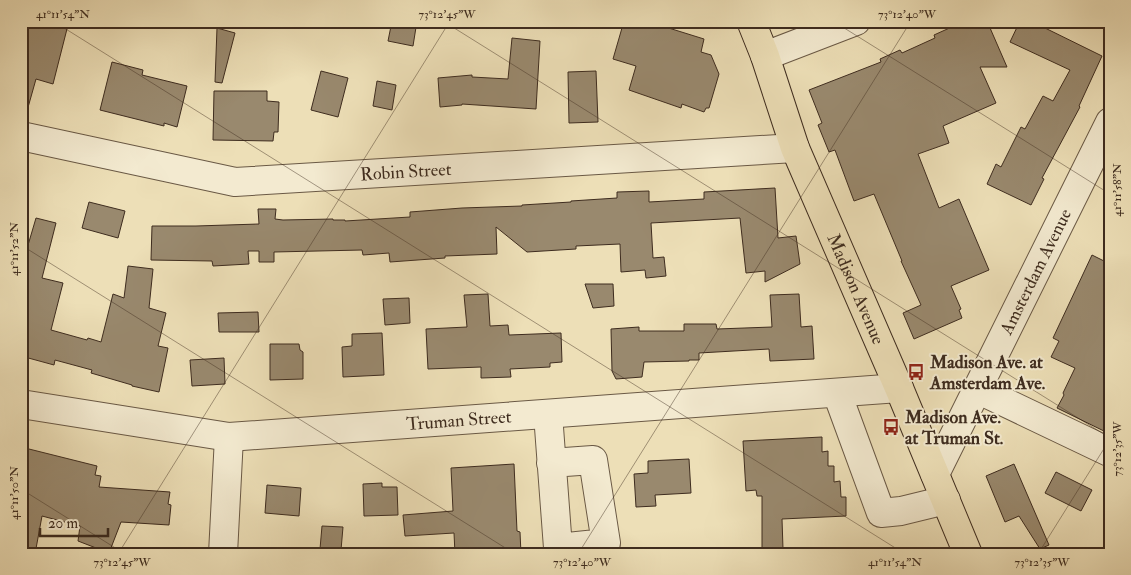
<svg xmlns="http://www.w3.org/2000/svg" width="1131" height="575" viewBox="0 0 1131 575" font-family="'IM FELL Double Pica',serif">
  <style>
    .building { fill: #99896e; stroke: #3e2c1f }
    .lines { fill: none; stroke-linecap: round; stroke-linejoin: round }
    .minor-casing { stroke: #6a5945; stroke-width: 30 }
    .major-casing { stroke: #3e2c1f; stroke-width: 30 }
    .minor { stroke: #f3ead0; stroke-width: 28 }
    .major { stroke: #eddfb7; stroke-width: 28 }
    .ticks { fill: none; stroke: #3e2c1f; stroke-width: 1; stroke-opacity: 0.45 }
    .labels { text-anchor: middle; stroke-width: 4; stroke-linejoin: round; paint-order: stroke }
    .street-label { font-size: 18px; fill: #3e2c1f; stroke: #f3ead0 }
    .poi-label { font-size: 18px; font-weight: bold; fill: #3e2c1f; stroke: #f3ead0; text-anchor: start }
    .neatline { fill: none; stroke: #3e2c1f; stroke-width: 2 }
    .ticks-label { font-size: 12px; text-anchor: middle; fill: #3e2c1f }
  </style>
  <rect width="100%" height="100%" fill="#eddfb7"/>
  <filter id="stains"><feTurbulence type="fractalNoise" baseFrequency=".004" numOctaves="4"/><feColorMatrix values="0 0 0 0 .2 0 0 0 0 .09 0 0 0 0 .02 0 0 0 .5 -.17"/></filter>
  <radialGradient id="worn" r=".72"><stop offset=".6" stop-color="#630" stop-opacity="0"/><stop offset="1" stop-color="#630" stop-opacity=".3"/></radialGradient>
  <path class="building" d="M26,21H69L53,84L36,79L27,111H21V42Z
    M392,21H417L413,46L388,41Z
    M624,21H660L659,25L704,39L701,52L711,55L719,74L709,108H706L704,112L682,104L681,108L629,90L636,66L613,59Z
    M965,21H987L1007,67H980L996,103L943,126L949,143L918,154L939,208L959,199L989,270L951,286L961,309L959,310L962,318L914,339L903,313L921,305L901,261H902L874,194L854,201L835,150L829,152L818,125L822,123L809,90L881,62L880,59L900,50L902,53L935,38L934,35Z
    M1020,21H1045L1043,27L1102,56L1079,106L1080,107L1042,178L1044,179L1031,205L987,184L996,164L1001,167L1021,127L1025,129L1043,96L1053,101L1070,70L1010,42Z
    M217,28L235,33L222,83L215,82Z
    M512,38L540,41L536,109L462,104V105L440,107L438,78L472,75V77L508,79Z
    M112,62L143,70L142,75L187,86L177,127L164,123V126L100,110Z
    M321,71L348,78L338,117L311,110Z
    M596,71L598,122L569,123L568,72Z
    M377,81L396,85L392,110L373,106Z
    M214,91H267V101L279,102L278,132H274L273,141L213,140Z
    M775,188L778,238L796,236L800,264L765,282V271L746,273L740,218L651,223L653,258L664,257L666,276L646,278L645,270L621,272L620,244L576,246V249L527,252L496,227L497,254L445,256V258L390,262L389,253L363,255L362,250L274,252V262H259V251H248L249,264L213,266L212,261L151,260L152,226H196L259,224L258,209H276L275,219L283,220L333,219V220H345V221L410,217V212L462,208L522,206V205L571,202V201L617,198V192L649,191V202L704,199V192Z
    M89,202L125,211L118,238L82,228Z
    M36,218L56,223L42,278L63,283L51,330L87,340L88,338L101,342L113,294L124,298L128,266L153,269L149,308L166,313L158,346L168,348L159,392L132,386V385L91,373L92,370L55,360L54,365L21,356V251L26,252Z
    M1092,255L1110,264V434L1057,408L1064,395L1063,393L1075,368L1051,357L1059,341L1053,338Z
    M585,284H613L614,306L593,308Z
    M488,294L490,326L508,325L509,335L561,333L562,362L550,363V367L510,369L511,377L481,378V367L428,369L426,329L467,327L464,295Z
    M799,294L801,327L812,326L814,359L770,361L769,349L699,353V360H689V361L644,362L642,377L616,379L612,371L611,329L639,327V331H684V324H716L717,329L772,327L770,295Z
    M409,298L410,323L385,325L383,299Z
    M258,312L259,332H219L218,313Z
    M382,333L384,375L343,377L342,347L352,346V334Z
    M270,344H299L300,350L303,352V379L270,380Z
    M224,358L225,384L192,386L190,360Z
    M822,437V452L828,451V466H834V482L840,481L841,497H846V516L782,519L783,549H762V496H757L756,490L746,491L743,441Z
    M21,447L97,466L95,475L101,476L99,487L170,492L168,504L171,505L169,525L121,522L109,553L78,541L80,526L42,516L35,554H21Z
    M689,459L691,493L655,495L656,506L636,507L634,474L648,473V461Z
    M514,464L517,531L520,532L521,554H455L454,533L405,536L403,515L453,511L451,468Z
    M1014,464L1049,545L1040,549L1019,516L1005,522L986,476Z
    M1056,472L1092,490L1081,511L1045,493Z
    M382,483V487H397L398,515L364,516L363,484Z
    M267,485L301,488L299,516L265,513Z
    M322,526L343,527L341,550L320,549Z"/>
  <g class="lines">
    <g class="minor-casing">
      <g id="minor">
        <path d="M765,56L856,21"/>
        <path id="s1" d="M21,136L235,182L795,148"/>
        <path d="M977,389L1109,452"/>
        <path d="M837,393L881,513L901,511L946,500"/>
        <path id="s2" d="M21,404L229,437L899,388"/>
        <path d="M548,414L558,548L606,543L593,460L551,463"/>
        <path id="s3" d="M935,474L1110,122"/>
        <path d="M223,554L229,437"/>
      </g>
    </g>
    <g class="major-casing">
      <g id="major">
        <path id="s4" d="M751,21L765,56L795,148L899,388L968,554"/>
      </g>
    </g>
    <use href="#minor" class="minor"/>
    <use href="#major" class="major"/>
  </g>
  <path class="ticks" d="M53,21L905,554M443,21L1110,438M833,21L1110,194M21,245L515,554M21,489L125,554M118,554L450,21M578,554L911,21M1038,554L1110,439"/>
  <defs>
    <g id="bus-bare" transform="scale(1.35)"><path d="M-5-6H5V4H4V6H2V4H-2V6H-4V4H-5ZM-3.5-4V0h7V-4ZM-3.5 1.2v1.5H-2V1.2ZM2 1.2v1.5H3.5V1.2Z" fill="#8f2418" stroke="#f3ead0" stroke-width="2.5" paint-order="stroke"/></g>
  </defs>
  <g fill-rule="evenodd">
    <use href="#bus-bare" x="916" y="372"/>
    <use href="#bus-bare" x="891" y="427"/>
  </g>
  <g class="labels">
    <g class="street-label">
      <text dy="6" stroke="none"><textPath href="#s1" startOffset="390">Robin Street</textPath></text>
      <text dy="6" stroke="none"><textPath href="#s3" startOffset="226">Amsterdam Avenue</textPath></text>
      <text dy="6" stroke="none"><textPath href="#s4" startOffset="288">Madison Avenue</textPath></text>
      <text dy="6" stroke="none"><textPath href="#s2" startOffset="441">Truman Street</textPath></text>
    </g>
    <g class="poi-label">
      <text x="930" y="368">Madison Ave. at<tspan x="930" dy="21">Amsterdam Ave.</tspan></text>
      <text x="905" y="423">Madison Ave.<tspan x="905" dy="21">at Truman St.</tspan></text>
    </g>
  </g>
  <rect width="1131" height="575" fill="none" stroke="#eddfb7" stroke-width="55"/>
  <path d="M40 528v8h68v-8" fill="none" stroke="#3e2c1f" stroke-width="2.5"/>
  <text x="48" y="528" font-size="15" fill="#3e2c1f" stroke="#f3ead0" stroke-width="4" paint-order="stroke">20 m</text>
  <rect x="28" y="28" width="1076" height="520" class="neatline"/>
  <g class="ticks-label">
    <text x="63" y="18">41°11'54"N</text>
    <text x="447" y="18">73°12'45"W</text>
    <text x="907" y="18">73°12'40"W</text>
    <text transform="translate(1117 190) rotate(-90)" y="4">41°11'58"N</text>
    <text transform="translate(14 249) rotate(-90)" y="4">41°11'52"N</text>
    <text transform="translate(1117 449) rotate(-90)" y="4">73°12'35"W</text>
    <text transform="translate(14 493) rotate(-90)" y="4">41°11'50"N</text>
    <text x="122" y="566">73°12'45"W</text>
    <text x="582" y="566">73°12'40"W</text>
    <text x="895" y="566">41°11'54"N</text>
    <text x="1042" y="566">73°12'35"W</text>
  </g>
  <rect width="100%" height="100%" filter="url(#stains)"/>
  <rect width="100%" height="100%" fill="url(#worn)"/>
</svg>
